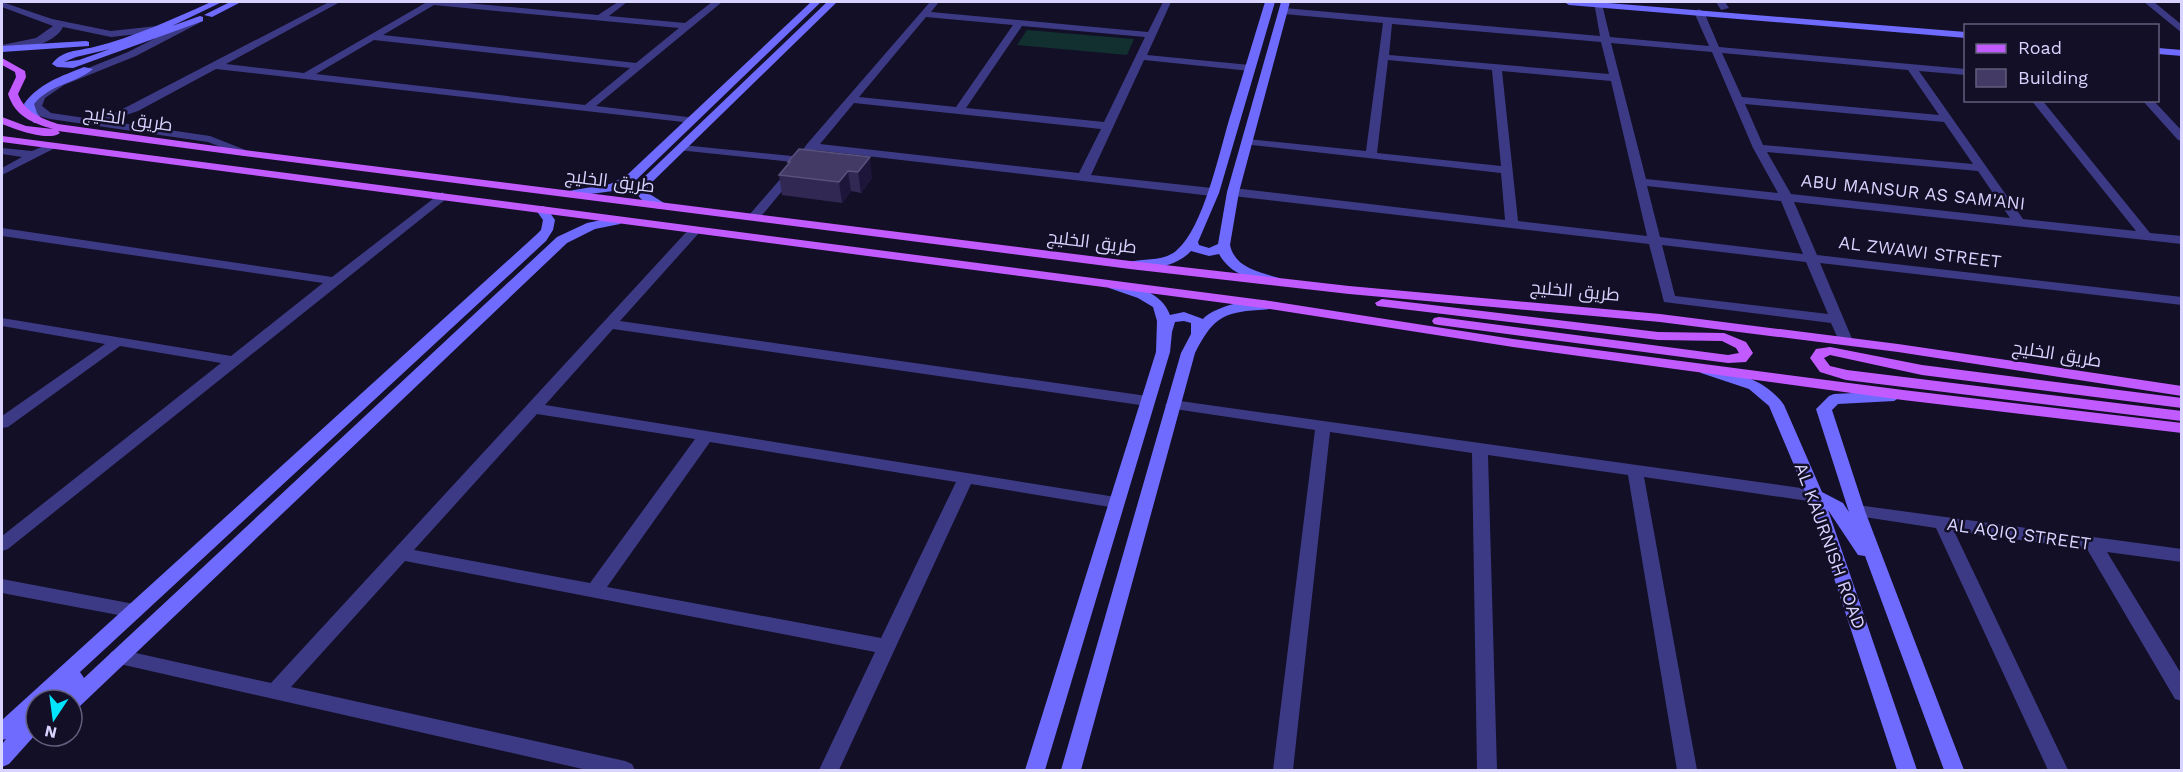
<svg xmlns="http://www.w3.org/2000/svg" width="2183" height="772" viewBox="0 0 2183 772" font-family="'Work Sans',Cairo,sans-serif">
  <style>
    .green { fill: #12302f }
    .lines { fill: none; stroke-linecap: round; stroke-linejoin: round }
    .street { fill: #3d3a85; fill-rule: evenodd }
    .secondary { fill: #6f6bff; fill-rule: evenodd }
    .primary { fill: #c25bff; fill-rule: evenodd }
    .wall { fill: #312854 }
    .shaded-wall { fill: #1d163a }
    .building { fill: #433a66; stroke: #5a527e; stroke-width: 1.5 }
    .labels { text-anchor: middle; stroke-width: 5; stroke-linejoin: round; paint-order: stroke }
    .street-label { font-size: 18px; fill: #d9d4ff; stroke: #130f26 }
  </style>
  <rect width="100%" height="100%" fill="#130f26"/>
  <path class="green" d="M1027,30L1134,39L1127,55L1017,45Z"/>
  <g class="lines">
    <path class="street" d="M2,2L52,19L111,31L157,26L162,29L157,32L111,37L63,27C53,46 22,49 2,51V45L36,38L53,26L2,7Z
      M329,2H340L226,64L304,73L427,2H456L598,15L618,2H627L609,16L685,23L712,2H722L596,106L696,118V122L692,123L216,69L138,111L108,121L210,136L248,151V155L244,156L208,142L50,119L39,116L32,106L36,95L56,81L128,52L197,17H203V21L136,56L64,85L45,98L42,106L51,113L92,119L115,113ZM434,5L679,28L636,63L383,35ZM374,40L630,68L585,105L316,74Z
      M930,2H939L931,12L1148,32L1163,2H1171L1147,55L1250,65L1255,68L1250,71L1144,60L1091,175L1212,188L1218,192L1212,196L815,150L811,154H803L801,152L807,144ZM926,17L1013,25L956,107L859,97ZM1022,26L1145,37L1104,122L966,108ZM854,103L1101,129L1079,173L820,144Z
      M1594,2L1602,4L1610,37L1709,46L1694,12L1699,9L1704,12L1719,47L1966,69V75L1919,71L2023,219L2136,231L2031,100H2042L2150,233L2182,236V244L1794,202L1817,255L2182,297V305L1820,263L1853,341L1846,345L1839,341L1831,323L1664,302L1649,244L1233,196L1227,192L1233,188L1505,220L1501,173L1243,144V140L1247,139L1366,151L1383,23L1284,14L1279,11L1284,8L1600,36ZM1392,24L1601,42L1609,74L1389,55ZM1611,43L1712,52L1753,148L1778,193L1646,179ZM1722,53L1908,70L1939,115L1742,97ZM1388,60L1492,70L1501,166L1377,153ZM1502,71L1611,81L1647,236L1518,221ZM1745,104L1944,122L1973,164L1763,145ZM1767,152L1978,171L2010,218L1791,194ZM1647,186L1781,201L1803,254L1660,237ZM1662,245L1806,262L1828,314L1675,296Z
      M1716,2H1725L1729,8L1721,10Z
      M2144,2H2154L2182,25V33Z
      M2142,100H2153L2182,131V141L2178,140Z
      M51,143L55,144V148L2,175V168L22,157L2,154V148L32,151Z
      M682,145L802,157L808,160L802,163L678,150L676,148Z
      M793,167L799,171L797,173L758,220H750L748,217L750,214L789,169Z
      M442,192L448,196L446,199L8,549L2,551V536L221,363L120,346L8,427L2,428V416L105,344L2,326V318L231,356L323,283L2,236V228L332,277Z
      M694,227L698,228L700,231L698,234L620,321L1147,396L1155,401L1147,406L613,329L545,405L1122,498L1124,502L1122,506L1116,508L971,484L839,770H819L875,652L405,561L291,687L625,761L632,764L635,770H587L111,662L108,657L111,652L118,649L271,683L690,228ZM537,414L695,439L590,583L414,550ZM710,442L956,482L881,638L607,587Z
      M1173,400L1815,490L1821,492L1823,496L1821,500L1815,502L1644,477L1697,770H1677L1628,475L1488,455L1497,770H1477L1472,453L1330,432L1293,770H1273L1315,430L1168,408L1165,405Z
      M1857,505L2182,549V562L2107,552L2182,675V701L2175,699L2087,549L1954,531L2068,770H2048L1936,528L1851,515L1849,511L1851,507Z
      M2,579L134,604L141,606L143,611L141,616L134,618L2,593Z"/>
    <path class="secondary" d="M211,2H222L172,26L200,16L203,17V21L73,68L57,67L52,64C62,50 78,51 94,47C134,37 173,19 211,2ZM110,49L79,60L64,62L76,57Z
      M230,2H241L212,17L204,15Z
      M811,2H821L634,182L613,191L568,197V191L610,184L626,176Z
      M827,2H837L648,186V193L664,203V209C653,210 639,200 635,190L639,182Z
      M1265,2H1275L1219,193L1198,242L1199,245L1209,248L1218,244L1227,192L1281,2H1290L1239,192L1230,245C1235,268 1259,272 1279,278L1281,281L1274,285C1252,280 1231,275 1219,254L1209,256L1191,251C1178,266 1148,272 1129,268L1127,265L1129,262C1145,258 1164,262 1177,250C1203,228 1219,154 1229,120C1241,81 1253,41 1265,2Z
      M1564,2H1596L1966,32V38L1569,5Z
      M86,41L89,42V46L2,52V46Z
      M2158,48L2182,50V56L2158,54Z
      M84,67L93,69C75,84 50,84 34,104L37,113L43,121L42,123H34L27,114L24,104C39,83 62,76 84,67Z
      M542,206L546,207L555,220L553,230L546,241L80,672L84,678L557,237L587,223L616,217L622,221L620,224L595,229L567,243L79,707L72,709V700H36V734L9,764L2,767V744L6,739L2,740V720L536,235L541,230L543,220L536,210Z
      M1114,281C1135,286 1162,292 1170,315L1184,312L1203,319C1214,306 1264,293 1277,305C1272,310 1266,309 1259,310C1221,312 1212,320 1195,353L1081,770H1061L1181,353L1191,334V323L1184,321L1175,322L1172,332L1170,352L1045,770H1025L1156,352L1157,321L1153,307L1138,298L1109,288L1107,285L1109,282Z
      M1706,365C1735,373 1766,379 1784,405L1822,492L1843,503L1849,512L1816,409L1829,396L1834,394L1894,391L1902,396L1894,401L1838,404L1832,410L1865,511L1964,770H1944L1865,556L1858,555L1828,510L1917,770H1897L1807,496L1769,406L1749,389L1701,373L1699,370L1701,367Z"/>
    <path class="primary" d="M2,58L25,71L26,77L18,94C25,112 40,118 58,124L244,150L1130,261L1349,286L1660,314L1898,344L2182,386V396L1898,352L1660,322L1349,294L1130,269L244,156L58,131L60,133C48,142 15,129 2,124V117L26,126L53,129C32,123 15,116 8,94L16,77L15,72L2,65Z
      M2,136L1270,301L1513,339L1903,390L2182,423V433L1903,400L1513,347L1270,309L2,142Z
      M1382,299L1658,332L1724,333L1746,342L1753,353L1746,362L1728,363L1439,325L1434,324L1432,321L1434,318L1439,317L1728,355L1739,353L1736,348L1722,341L1658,340L1377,306L1375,303Z
      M1830,347L1922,365L2182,398V408L1922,375L1830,355L1824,358L1830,366L1847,370L2182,411V421L1846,380L1820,372L1810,358L1816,349Z"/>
  </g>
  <path class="wall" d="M799,149L872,178L861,193L851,191L842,203L782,195L779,175L789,164L788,162Z"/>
  <path class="shaded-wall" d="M870,157L872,178L861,193L858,172Z
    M848,171L851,191L842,203L839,182Z"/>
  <path class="building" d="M799,149L870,157L858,172L848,171L839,182L779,175L790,162H788Z"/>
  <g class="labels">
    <g class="street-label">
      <text transform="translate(128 119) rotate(8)" y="6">طريق الخليج</text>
      <text transform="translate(610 181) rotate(7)" y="6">طريق الخليج</text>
      <text transform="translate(1913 192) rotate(6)" y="6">ABU MANSUR AS SAM'ANI</text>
      <text transform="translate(1092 242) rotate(7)" y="6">طريق الخليج</text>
      <text transform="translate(1920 252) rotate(7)" y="6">AL ZWAWI STREET</text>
      <text transform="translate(1575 291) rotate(5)" y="6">طريق الخليج</text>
      <text transform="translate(2057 354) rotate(9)" y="6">طريق الخليج</text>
      <text transform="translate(2019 534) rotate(8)" y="6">AL AQIQ STREET</text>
      <text transform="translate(1830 546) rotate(70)" y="6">AL KAURNISH ROAD</text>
    </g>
  </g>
  <rect width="2183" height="772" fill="none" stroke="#d9d4ff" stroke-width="6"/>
  <rect x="1964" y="24" width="195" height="78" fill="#130f26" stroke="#625e7d" stroke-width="1.5"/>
  <rect x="1976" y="44" width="30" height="9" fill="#c25bff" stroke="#625e7d" stroke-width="1.5"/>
  <text x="2018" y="54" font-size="18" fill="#d9d4ff">Road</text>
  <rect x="1976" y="69" width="30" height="18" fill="#433a66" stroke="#625e7d" stroke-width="1.5"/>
  <text x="2018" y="84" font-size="18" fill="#d9d4ff">Building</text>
  <g transform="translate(54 718) rotate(193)"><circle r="28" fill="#130f26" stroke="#625e7d" stroke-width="1.5"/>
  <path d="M0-4.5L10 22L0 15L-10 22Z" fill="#00e5ff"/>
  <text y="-9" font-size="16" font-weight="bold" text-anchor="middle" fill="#d9d4ff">N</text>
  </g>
</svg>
